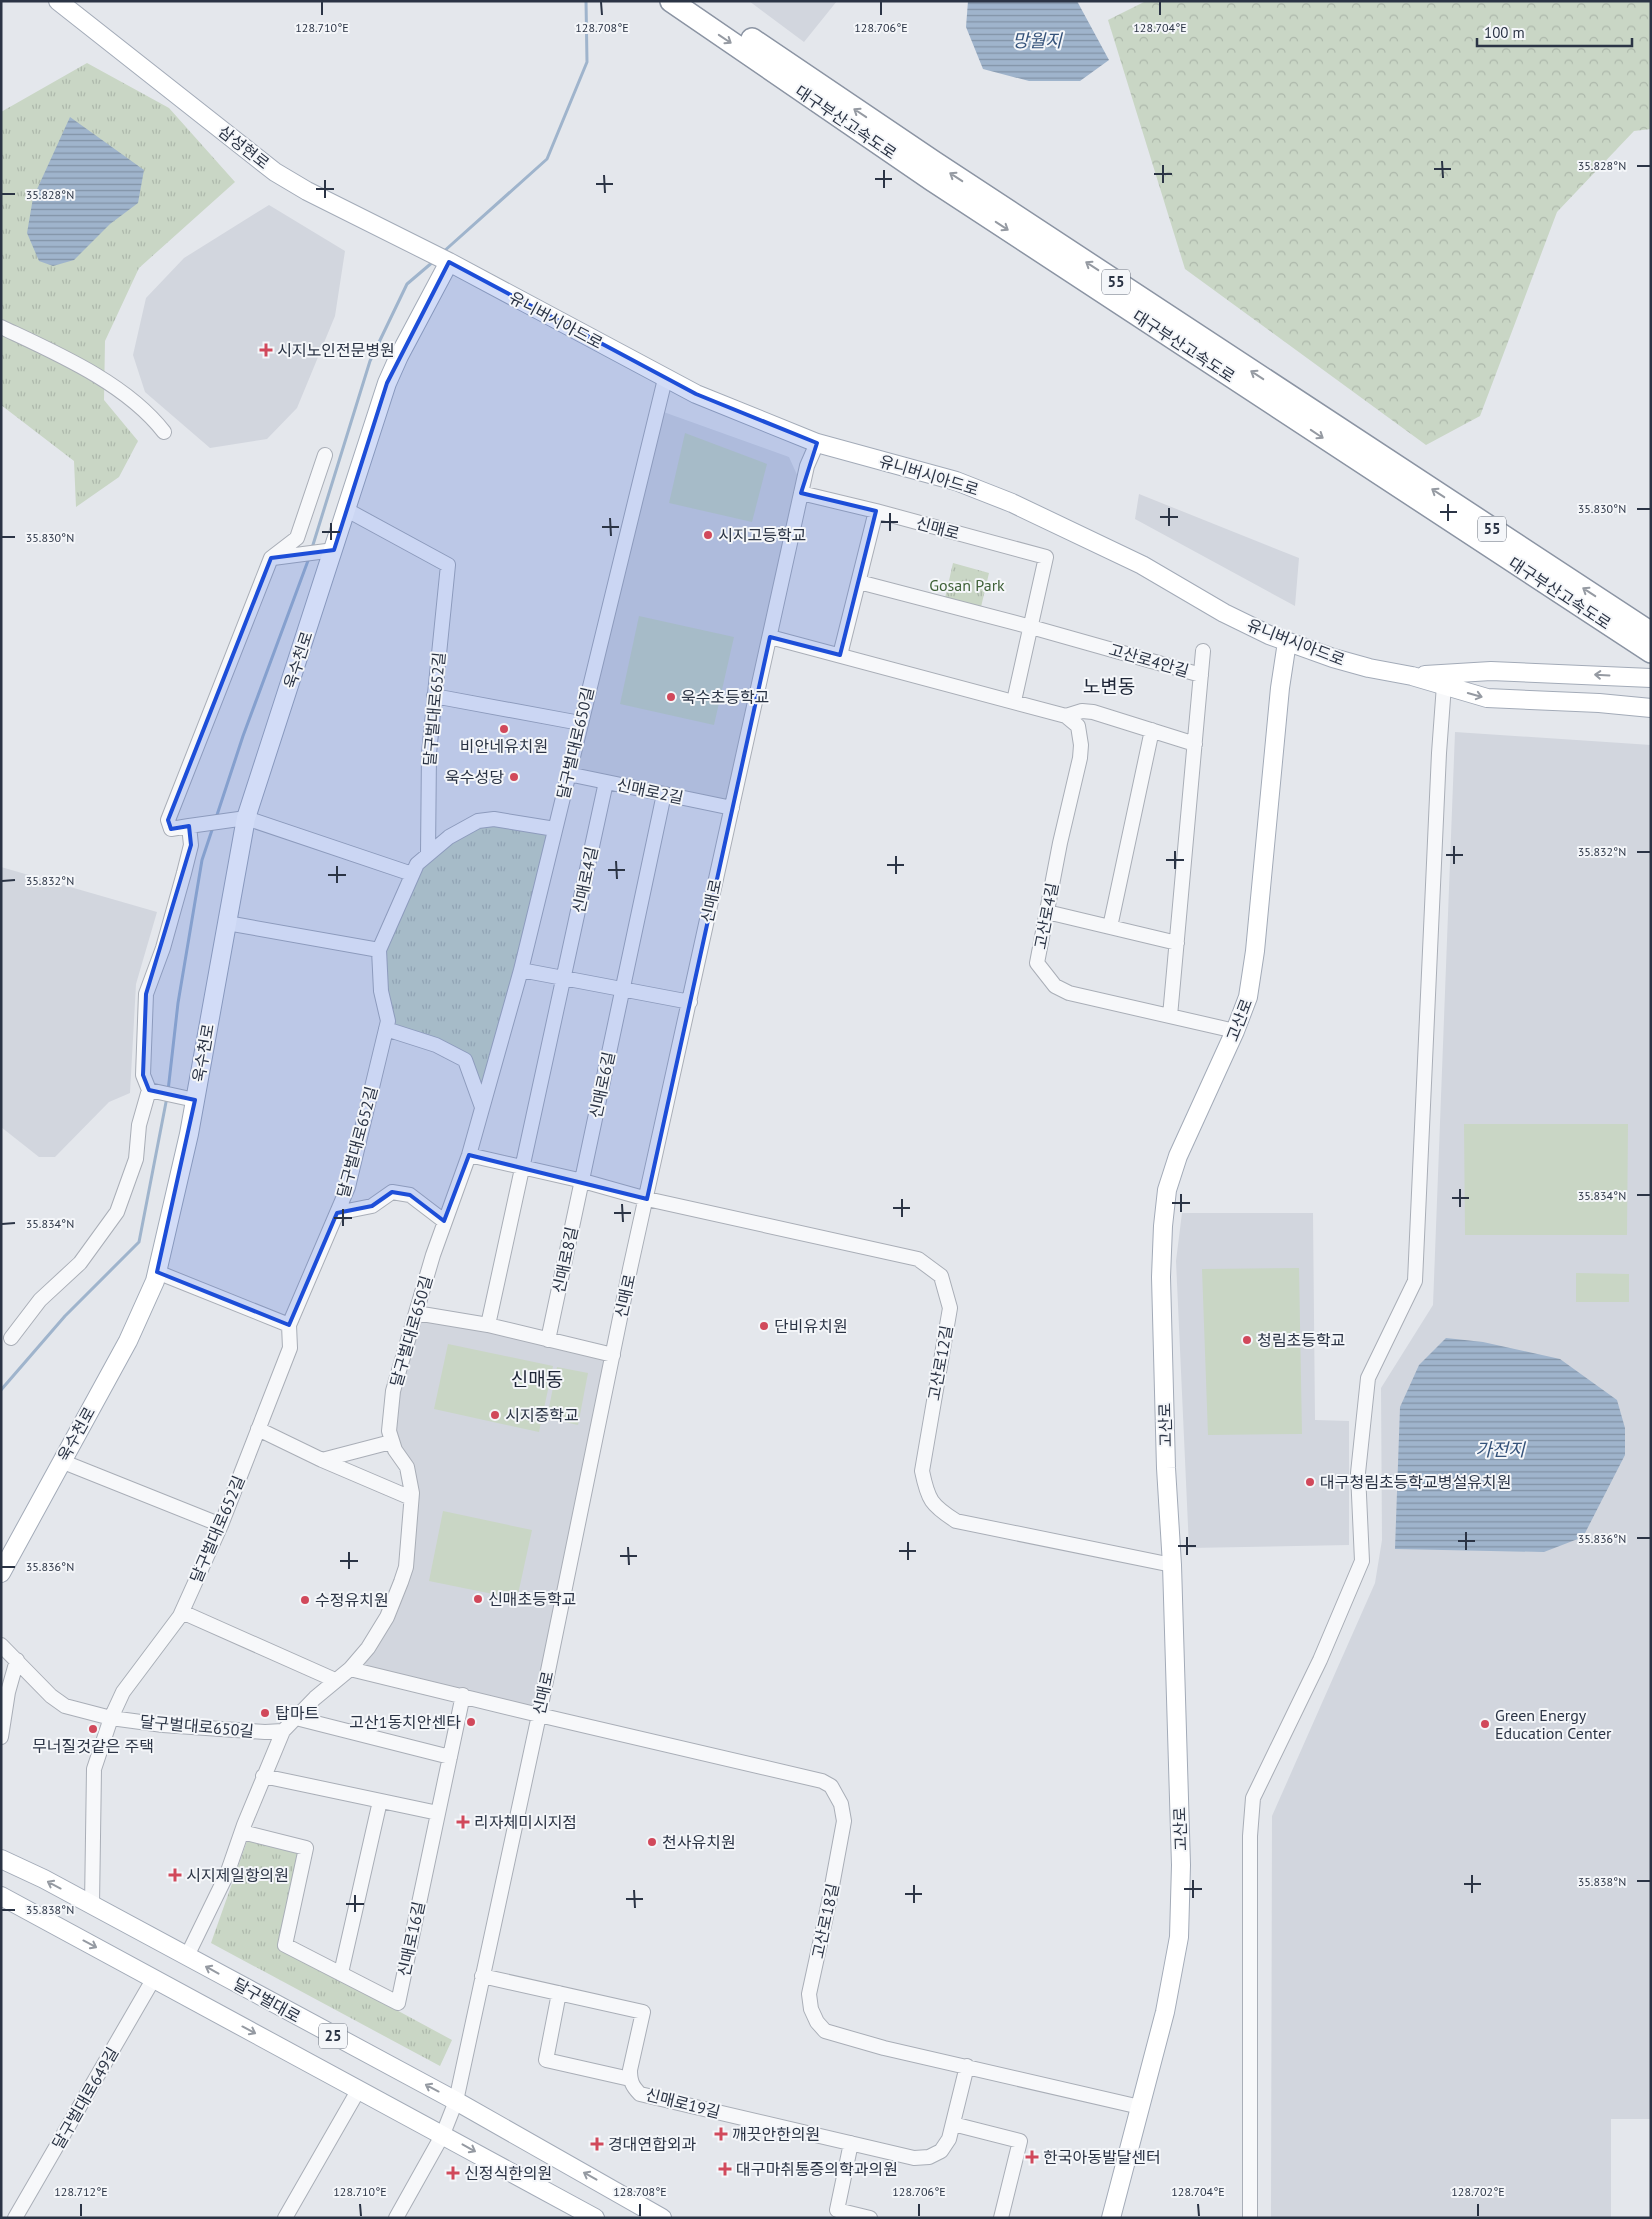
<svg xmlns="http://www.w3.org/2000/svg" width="1652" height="2219" viewBox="0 0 1652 2219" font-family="'PT Sans','Noto Sans KR',sans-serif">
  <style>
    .built { fill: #d2d6de }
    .grass { fill: url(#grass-tufts) }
    .forest { fill: url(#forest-crowns) }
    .pitch { fill: #c9d6c5 }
    .water { fill: url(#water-rules) }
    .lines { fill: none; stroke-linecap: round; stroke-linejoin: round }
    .stream { stroke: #9fb4cc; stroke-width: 3 }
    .minor-casing { stroke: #a9aeb7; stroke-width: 16 }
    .major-casing { stroke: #a3abb8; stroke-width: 20 }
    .highway-casing { stroke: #8b94a3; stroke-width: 24 }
    .minor { stroke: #f7f8fa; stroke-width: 14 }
    .major { stroke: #fff; stroke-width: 18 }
    .highway { stroke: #fff; stroke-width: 21 }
    .oneway { stroke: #959aa2 }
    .marked { fill: #1d4ed8; fill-opacity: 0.2; stroke: #1d4ed8; stroke-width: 4; stroke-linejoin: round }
    .ticks { fill: none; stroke: #2b3445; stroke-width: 2 }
    .poi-dot { fill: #d1495b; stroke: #f4f6f9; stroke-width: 2 }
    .labels { text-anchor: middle; stroke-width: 4; stroke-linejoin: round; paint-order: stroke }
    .shield { fill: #f4f6f9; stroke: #676e7b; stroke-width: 1 }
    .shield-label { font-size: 15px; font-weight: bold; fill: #2b3445 }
    .street-label { font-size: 16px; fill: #2b3445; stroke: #f4f6f9 }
    .poi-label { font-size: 16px; fill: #2b3445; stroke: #f4f6f9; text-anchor: start }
    .park-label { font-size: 16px; fill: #3f6138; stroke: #f4f6f9 }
    .water-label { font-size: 18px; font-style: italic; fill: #34527a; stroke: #f4f6f9 }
    .quarter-label { font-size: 19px; fill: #1d2536; stroke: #f4f6f9 }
    .ticks-label { font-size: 12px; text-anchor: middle; fill: #2b3445; stroke: #f4f6f9; stroke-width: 4; stroke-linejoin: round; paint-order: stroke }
  </style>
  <defs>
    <pattern id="grass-tufts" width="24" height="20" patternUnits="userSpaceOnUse" patternTransform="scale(1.25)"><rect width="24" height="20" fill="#c9d6c5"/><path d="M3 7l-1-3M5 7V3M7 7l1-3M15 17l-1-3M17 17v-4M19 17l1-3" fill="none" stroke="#adb8ab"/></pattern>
    <pattern id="forest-crowns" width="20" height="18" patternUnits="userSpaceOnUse" patternTransform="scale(1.25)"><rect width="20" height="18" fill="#c9d6c5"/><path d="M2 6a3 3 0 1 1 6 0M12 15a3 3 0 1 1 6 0" fill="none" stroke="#adb8ab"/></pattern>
    <pattern id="water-rules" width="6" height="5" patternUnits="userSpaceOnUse" patternTransform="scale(1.25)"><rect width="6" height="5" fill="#9fb4cc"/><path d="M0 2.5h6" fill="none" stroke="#8293a7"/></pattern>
  </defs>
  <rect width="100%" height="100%" fill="#e4e7ec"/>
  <path class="built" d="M749,1H837L804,42Z
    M269,205L345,251L335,316L297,408L267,439L210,448L145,392L133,355L146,298L184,258Z
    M658,410L789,457L798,477L767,626L726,800L575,769Z
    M1139,494L1299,558L1295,606L1135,519Z
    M1455,732L1651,745V2119H1611V2218H1271L1272,1816L1375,1583L1382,1540L1381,1388L1433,1305Z
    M1,867L157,912L136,984L130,1093L109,1102L55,1157H39L1,1127Z
    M1182,1213H1313L1315,1420L1349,1421V1545L1189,1548L1176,1261Z
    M416,1313L613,1355L539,1715L350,1669L401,1582L412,1493L389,1431Z"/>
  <path class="grass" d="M87,63L169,108L235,182L139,268L105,341L104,400L138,441L119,477L76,507L74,461L1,405V112Z
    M953,563L989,573L981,607L945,598Z
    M478,821L555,829L485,1099L465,1060L391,1030L379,950L417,864Z
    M247,1841L298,1853L280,1947L452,2040L440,2066L211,1943Z"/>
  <path class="forest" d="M1146,1H1651V129L1634,131L1557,212L1480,416L1426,445L1185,269L1108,20Z"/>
  <path class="pitch" d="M685,433L767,464L752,522L669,503Z
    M639,616L734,637L714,725L620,704Z
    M1464,1124H1628L1627,1235H1465Z
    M1299,1268L1302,1434L1208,1435L1202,1269Z
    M1576,1273L1629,1274V1302H1576Z
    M448,1344L553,1366L539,1432L434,1409Z
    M557,1367L588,1373L578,1425L547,1418Z
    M443,1511L532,1530L517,1599L429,1581Z"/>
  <path class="water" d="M968,1H1077L1109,60L1080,81H1029L983,69L966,27Z
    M70,117L144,170L138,203L110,224L74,260L53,266L39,261L27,233L33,198Z
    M1446,1338L1483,1342L1560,1359L1617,1400L1625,1428V1455L1583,1537L1544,1552L1395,1549L1400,1407L1419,1365Z"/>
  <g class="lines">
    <path class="stream" d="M442,253L547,159L587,62L586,1
      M312,548L370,361L407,284L434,261
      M216,818L243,736L309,558
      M168,1091L178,1003L202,860L213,827
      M1,1390L65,1316L139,1242L167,1097"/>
    <g class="minor-casing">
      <path id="minor" d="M1,327C56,353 126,383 164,432
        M801,493L876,511L1046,557L1014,701
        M347,510L448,565L429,753L428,854
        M273,558L334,550
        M859,582L1031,627L1201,675
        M770,637L1066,716L1078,726L1081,745L1080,758L1060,843L1037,963L1055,986L1069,993L1235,1031
        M840,655L876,511
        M434,696L580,723
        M1066,716L1082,711L1093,712L1195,744
        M568,774L732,808
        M189,826L246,818L412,874
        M1047,912L1177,943
        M227,923L379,950
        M1110,927L1152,730
        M521,970L690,1002
        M1170,1016L1203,651
        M386,1029L436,1045L465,1060L482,1107
        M149,1090L195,1100
        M469,1155L583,1181L647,1199L918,1259L941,1276L950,1308L922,1471C928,1500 931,1505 956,1521L1172,1565
        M337,1213L372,1206L392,1192L410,1195L444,1221
        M157,1272L289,1325L348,1187L388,1021L381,991L379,950L417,864L449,837L478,821L494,819L555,829
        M416,1313L488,1325L613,1355
        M488,1325L606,782
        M11,1338L40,1300L80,1263L117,1212L136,1159L139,1125L149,1090L143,1075L146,994L163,948L184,873L191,845L189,826L171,829L168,820L271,558L297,538L325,455
        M548,1340L664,794
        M258,1429L322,1460L391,1442
        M322,1460L411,1498
        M61,1461L221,1525
        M182,1612L335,1680
        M1,1645L51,1696L65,1706L111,1718L163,1725L265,1732L283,1731
        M350,1669L539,1715L822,1781L831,1786L841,1804L844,1821L829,1902L809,1994L811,2009L817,2022L825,2031L884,2048L1140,2107
        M296,1718L450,1757
        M1,1737L8,1692L17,1660
        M263,1776L438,1813
        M242,1832L306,1848L285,1945L398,2003L463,1695
        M92,1905L94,1769L111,1718L123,1692L180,1616L221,1525L290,1348L289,1325
        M187,1956L227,1874L244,1825L283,1731L315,1698L350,1669L368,1648L387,1617L401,1582L406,1567L412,1493L407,1467L395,1450L389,1431L393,1391L433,1255L469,1155L521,970L665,379
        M341,1973L380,1801
        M482,1976L643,2012L630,2070C630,2081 632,2086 640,2094L914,2158L929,2157L941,2151L949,2139L967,2066
        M559,1993L546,2060L630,2079
        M953,2124L1020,2141L1001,2218
        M851,2143L837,2210L870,2218
        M15,2218L154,1978
        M285,2218L359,2089
        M396,2218L443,2134L456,2101L539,1715L630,1269L807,466L817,443
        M1250,2218V1836L1253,1798L1320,1660L1362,1561L1358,1473L1368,1378L1415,1281L1439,753L1444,685"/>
    </g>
    <g class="major-casing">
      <path id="major" d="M58,1L275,172L307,191L449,262L696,394L817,443L956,481L1012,503L1142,565L1224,613L1269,635L1333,658L1369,668L1412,676L1487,698L1599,703L1651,708
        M1425,675L1491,671L1651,678
        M1,1573L128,1341L155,1281L189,1134L246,818L387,383L399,356L449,262
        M1,1859L44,1879L456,2101L662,2218
        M1,1896L595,2218
        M1111,2218L1165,2012L1179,1937L1181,1865L1172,1565L1166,1468L1161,1277L1163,1226L1167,1190L1178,1156L1235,1031L1248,997L1255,951L1280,688L1287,642"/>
    </g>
    <g class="highway-casing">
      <path id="highway" d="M671,1L932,180L1651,652
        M752,39L934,162L1651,633"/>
    </g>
    <use href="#minor" class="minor"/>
    <use href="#major" class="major"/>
    <use href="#highway" class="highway"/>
  </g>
  <defs><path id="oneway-shaft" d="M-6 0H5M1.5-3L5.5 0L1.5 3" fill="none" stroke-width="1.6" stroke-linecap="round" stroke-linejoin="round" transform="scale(1.25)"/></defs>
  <g class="oneway">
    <use href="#oneway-shaft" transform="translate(725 39) rotate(34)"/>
    <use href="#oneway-shaft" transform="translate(860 113) rotate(-146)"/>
    <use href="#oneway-shaft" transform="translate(956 177) rotate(-147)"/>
    <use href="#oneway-shaft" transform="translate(1002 226) rotate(33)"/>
    <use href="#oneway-shaft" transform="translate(1092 266) rotate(-147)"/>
    <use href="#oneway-shaft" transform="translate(1257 375) rotate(-147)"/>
    <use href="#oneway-shaft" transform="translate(1317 434) rotate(34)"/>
    <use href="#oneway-shaft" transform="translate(1438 493) rotate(-147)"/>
    <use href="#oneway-shaft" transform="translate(1589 592) rotate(-147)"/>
    <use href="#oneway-shaft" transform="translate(1602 675) rotate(-177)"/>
    <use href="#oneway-shaft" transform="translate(1475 695) rotate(16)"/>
    <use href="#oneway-shaft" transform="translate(54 1885) rotate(-152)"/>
    <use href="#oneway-shaft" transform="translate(90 1944) rotate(28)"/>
    <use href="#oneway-shaft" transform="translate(212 1970) rotate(-151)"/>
    <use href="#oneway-shaft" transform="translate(249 2030) rotate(28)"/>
    <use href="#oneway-shaft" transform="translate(432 2088) rotate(-152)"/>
    <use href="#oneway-shaft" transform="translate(469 2148) rotate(29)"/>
    <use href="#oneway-shaft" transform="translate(590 2176) rotate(-151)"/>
  </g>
  <path class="marked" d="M449,262L696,394L817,443L801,493L876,511L840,655L770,637L647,1199L469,1155L444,1221L410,1195L392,1192L372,1206L337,1213L289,1325L157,1272L195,1100L149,1090L143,1075L146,994L191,845L189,826L171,829L168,820L271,558L334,550L387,383Z"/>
  <path class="ticks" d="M322,2V15M601,2L602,15M881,2V15M1160,2V15M1442,161L1443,178M1163,165V183M1637,166H1650M1434,169H1451M884,170V188M1154,174H1172M604,175L605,193M875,179H892M325,180V198M596,184H613M316,189H334M2,194H15M1448,504V521M1169,508V526M1637,509H1650M1440,512H1457M890,513V531M1160,517H1178M610,518L611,536M881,522H898M331,523V540M602,527H619M322,532H340M2,537H15M1454,846V864M1175,851V869M1637,852H1650M1446,855H1463M896,856V874M1166,860H1184M616,861L617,879M887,865H904M337,866V883M608,870H625M328,875H346M2,881L15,880M1460,1189V1207M1181,1194V1212M1637,1195H1650M1452,1198H1469M902,1199V1217M1172,1203H1190M622,1204L623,1222M893,1208H910M343,1209V1226M614,1213H631M334,1218H352M2,1224L15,1223M1466,1532V1550M1187,1537V1555M1637,1538H1650M1458,1541H1475M908,1542V1560M1178,1546H1196M628,1547L629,1565M899,1551H916M349,1552V1569M620,1556H637M340,1561H358M2,1567H15M1472,1875V1893M1193,1880V1898M1637,1881H1650M1464,1884H1481M914,1885V1903M1184,1889H1202M634,1890L635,1908M905,1894H922M355,1895V1912M626,1899H643M346,1904H364M2,1910H15M81,2204V2216M360,2204L361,2216M640,2204V2216M919,2204V2216M1198,2204L1199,2216M1478,2204V2216"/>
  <g class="poi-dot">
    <path d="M263.5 342.5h5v5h5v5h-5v5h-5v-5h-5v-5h5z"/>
    <circle cx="708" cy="535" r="5"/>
    <circle cx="671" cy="697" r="5"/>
    <circle cx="504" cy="729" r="5"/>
    <circle cx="514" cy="777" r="5"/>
    <circle cx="764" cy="1326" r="5"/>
    <circle cx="1247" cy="1340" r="5"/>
    <circle cx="495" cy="1415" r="5"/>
    <circle cx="1310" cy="1482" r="5"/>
    <circle cx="478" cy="1599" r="5"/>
    <circle cx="305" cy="1600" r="5"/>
    <circle cx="265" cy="1713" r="5"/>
    <circle cx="471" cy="1722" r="5"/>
    <circle cx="1485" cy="1724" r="5"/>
    <circle cx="93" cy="1729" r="5"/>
    <path d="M460.5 1814.5h5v5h5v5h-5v5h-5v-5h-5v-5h5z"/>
    <circle cx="652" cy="1842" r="5"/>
    <path d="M172.5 1867.5h5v5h5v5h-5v5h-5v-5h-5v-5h5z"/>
    <path d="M718.5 2126.5h5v5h5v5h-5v5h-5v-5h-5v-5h5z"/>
    <path d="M594.5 2136.5h5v5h5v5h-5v5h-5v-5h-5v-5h5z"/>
    <path d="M1029.5 2149.5h5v5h5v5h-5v5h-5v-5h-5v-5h5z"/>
    <path d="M722.5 2161.5h5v5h5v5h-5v5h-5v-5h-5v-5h5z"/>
    <path d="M450.5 2165.5h5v5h5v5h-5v5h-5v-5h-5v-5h5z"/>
  </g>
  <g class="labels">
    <g class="shield">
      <rect x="1102" y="269.5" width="28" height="25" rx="4"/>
      <rect x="1478" y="516.5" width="28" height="25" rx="4"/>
      <rect x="319" y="2023.5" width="28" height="25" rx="4"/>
    </g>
    <g class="shield-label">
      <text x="1116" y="287">55</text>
      <text x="1492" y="534">55</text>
      <text x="333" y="2041">25</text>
    </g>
    <g class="street-label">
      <text transform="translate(846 122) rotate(34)" y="6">대구부산고속도로</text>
      <text transform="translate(244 147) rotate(38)" y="6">삼성현로</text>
      <text transform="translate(556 320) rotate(28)" y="6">유니버시아드로</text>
      <text transform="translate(1184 346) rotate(33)" y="6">대구부산고속도로</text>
      <text transform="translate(929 475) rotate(17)" y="6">유니버시아드로</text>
      <text transform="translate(938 528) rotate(15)" y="6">신매로</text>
      <text transform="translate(1560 593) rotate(33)" y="6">대구부산고속도로</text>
      <text transform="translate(1296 642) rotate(21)" y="6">유니버시아드로</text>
      <text transform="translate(298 660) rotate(-72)" y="6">욱수천로</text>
      <text transform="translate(1149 660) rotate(16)" y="6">고산로4안길</text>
      <text transform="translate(434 709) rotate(-85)" y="6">달구벌대로652길</text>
      <text transform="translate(575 743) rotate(-77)" y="6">달구벌대로650길</text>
      <text transform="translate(650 791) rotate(12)" y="6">신매로2길</text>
      <text transform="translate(585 880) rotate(-78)" y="6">신매로4길</text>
      <text transform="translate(711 901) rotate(-78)" y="6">신매로</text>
      <text transform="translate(1046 916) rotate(-79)" y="6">고산로4길</text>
      <text transform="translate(1239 1020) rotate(-69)" y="6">고산로</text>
      <text transform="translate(203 1053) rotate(-80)" y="6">욱수천로</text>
      <text transform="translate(602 1085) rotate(-78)" y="6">신매로6길</text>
      <text transform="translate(357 1142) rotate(-75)" y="6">달구벌대로652길</text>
      <text transform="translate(565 1260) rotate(-78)" y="6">신매로8길</text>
      <text transform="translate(625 1296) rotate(-78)" y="6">신매로</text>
      <text transform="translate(411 1331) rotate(-74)" y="6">달구벌대로650길</text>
      <text transform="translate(940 1363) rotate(-80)" y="6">고산로12길</text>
      <text transform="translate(1165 1425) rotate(-91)" y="6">고산로</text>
      <text transform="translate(76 1434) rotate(-61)" y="6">욱수천로</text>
      <text transform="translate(217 1529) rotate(-67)" y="6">달구벌대로652길</text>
      <text transform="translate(543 1693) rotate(-78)" y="6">신매로</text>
      <text transform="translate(197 1726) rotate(5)" y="6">달구벌대로650길</text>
      <text transform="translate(1180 1829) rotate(-92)" y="6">고산로</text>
      <text transform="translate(825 1921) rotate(-78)" y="6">고산로18길</text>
      <text transform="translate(411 1939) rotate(-78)" y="6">신매로16길</text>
      <text transform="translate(267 2000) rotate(29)" y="6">달구벌대로</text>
      <text transform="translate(85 2098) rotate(-60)" y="6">달구벌대로649길</text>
      <text transform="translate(683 2103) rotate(14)" y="6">신매로19길</text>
    </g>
    <g class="poi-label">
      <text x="277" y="356">시지노인전문병원</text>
      <text x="718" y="541">시지고등학교</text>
      <text x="681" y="703">욱수초등학교</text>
      <text x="504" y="752" text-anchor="middle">비안네유치원</text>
      <text x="504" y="783" text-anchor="end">욱수성당</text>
      <text x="774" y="1332">단비유치원</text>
      <text x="1257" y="1346">청림초등학교</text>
      <text x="505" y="1421">시지중학교</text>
      <text x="1320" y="1488">대구청림초등학교병설유치원</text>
      <text x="488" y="1605">신매초등학교</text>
      <text x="315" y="1606">수정유치원</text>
      <text x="275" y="1719">탑마트</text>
      <text x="1495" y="1721">Green Energy<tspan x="1495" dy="18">Education Center</tspan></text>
      <text x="461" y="1728" text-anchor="end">고산1동치안센타</text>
      <text x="93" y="1752" text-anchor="middle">무너질것같은 주택</text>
      <text x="474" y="1828">리자체미시지점</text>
      <text x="662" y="1848">천사유치원</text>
      <text x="186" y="1881">시지제일항의원</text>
      <text x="732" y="2140">깨끗안한의원</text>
      <text x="608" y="2150">경대연합외과</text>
      <text x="1043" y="2163">한국아동발달센터</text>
      <text x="736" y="2175">대구마취통증의학과의원</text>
      <text x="464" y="2179">신정식한의원</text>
    </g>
    <g class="park-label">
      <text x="967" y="591">Gosan Park</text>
    </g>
    <g class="water-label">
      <text x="1037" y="47">망월지</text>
      <text x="1500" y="1456">가전지</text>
    </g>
    <g class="quarter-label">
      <text x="1109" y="693">노변동</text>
      <text x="537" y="1386">신매동</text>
    </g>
  </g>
  <g class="ticks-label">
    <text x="322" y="32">128.710°E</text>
    <text x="602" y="32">128.708°E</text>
    <text x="881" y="32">128.706°E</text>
    <text x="1160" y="32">128.704°E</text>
    <text x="1602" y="170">35.828°N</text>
    <text x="50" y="199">35.828°N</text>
    <text x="1602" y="513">35.830°N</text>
    <text x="50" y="542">35.830°N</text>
    <text x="1602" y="856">35.832°N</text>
    <text x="50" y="885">35.832°N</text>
    <text x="1602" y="1200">35.834°N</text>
    <text x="50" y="1228">35.834°N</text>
    <text x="1602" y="1543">35.836°N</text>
    <text x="50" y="1571">35.836°N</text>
    <text x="1602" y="1886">35.838°N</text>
    <text x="50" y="1914">35.838°N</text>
    <text x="81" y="2196">128.712°E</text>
    <text x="360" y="2196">128.710°E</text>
    <text x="640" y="2196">128.708°E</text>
    <text x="919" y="2196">128.706°E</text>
    <text x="1198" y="2196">128.704°E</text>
    <text x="1478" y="2196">128.702°E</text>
  </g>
  <rect width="1652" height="2219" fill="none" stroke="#2b3445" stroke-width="5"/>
  <path d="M1477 38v8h155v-8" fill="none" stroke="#2b3445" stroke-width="2.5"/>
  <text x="1484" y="38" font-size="15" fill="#2b3445" stroke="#f4f6f9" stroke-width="4" paint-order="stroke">100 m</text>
</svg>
